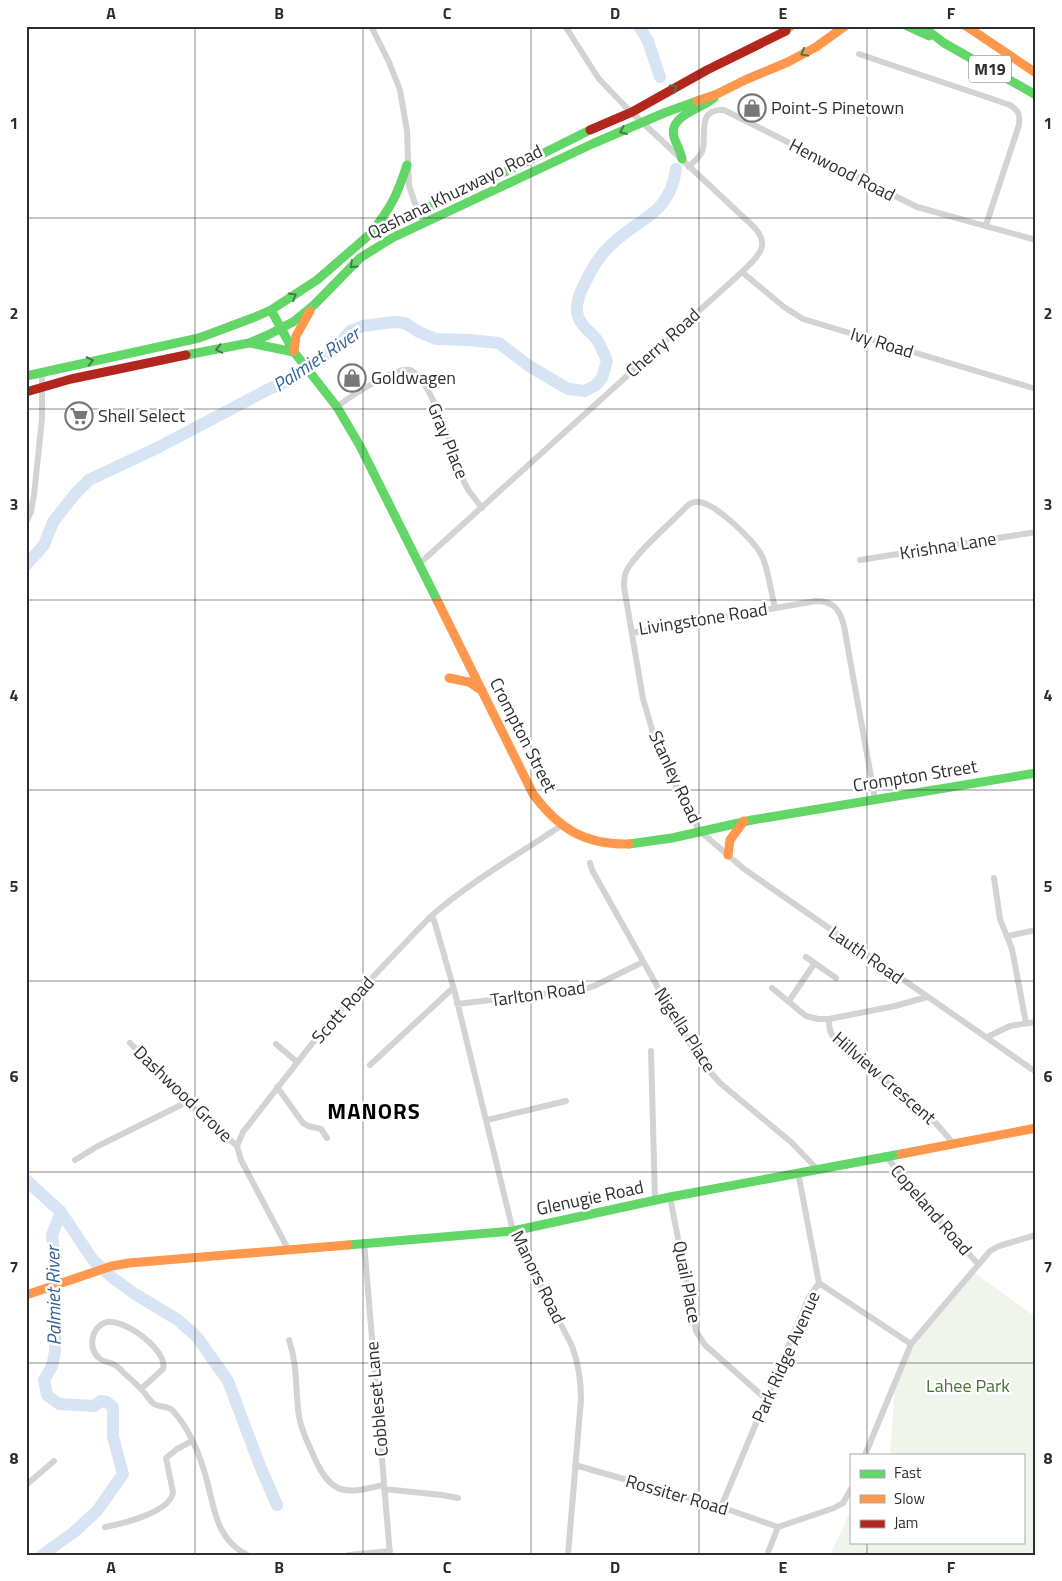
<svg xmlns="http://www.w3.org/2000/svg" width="1062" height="1581" viewBox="0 0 1062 1581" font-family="'Titillium Web',sans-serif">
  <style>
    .green { fill: #eff5eb }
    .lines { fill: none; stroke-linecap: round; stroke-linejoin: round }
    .river { stroke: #d6e4f4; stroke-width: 12 }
    .street { stroke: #d3d3d3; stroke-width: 6 }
    .fast { stroke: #63d668; stroke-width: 9 }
    .slow { stroke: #ff974d; stroke-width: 9 }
    .jam { stroke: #b3261e; stroke-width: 9 }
    .oneway { stroke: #467a48 }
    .grid { fill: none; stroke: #2e2e2e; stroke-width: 1; stroke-opacity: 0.55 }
    .labels { text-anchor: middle; stroke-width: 5; stroke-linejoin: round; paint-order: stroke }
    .shield { fill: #fff; stroke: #6d6d6d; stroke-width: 1 }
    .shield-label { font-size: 16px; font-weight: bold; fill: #2e2e2e }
    .poi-label { font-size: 18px; fill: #2e2e2e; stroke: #fff; text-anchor: start }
    .street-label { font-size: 18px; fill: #2e2e2e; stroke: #fff }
    .park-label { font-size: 18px; fill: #4a6f37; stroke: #fff }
    .water-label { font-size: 19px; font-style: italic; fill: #346499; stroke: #fff }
    .district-label { font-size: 22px; font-weight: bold; letter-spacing: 1px; fill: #000; stroke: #fff }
    .neatline { fill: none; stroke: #2e2e2e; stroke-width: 2 }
    .grid-label { font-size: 16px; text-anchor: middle; font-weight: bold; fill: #2e2e2e }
  </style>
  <rect width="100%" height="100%" fill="#fff"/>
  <path class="green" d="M972,1271L1036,1317V1555H830L851,1510V1542H1023V1455H890L895,1384L911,1344Z"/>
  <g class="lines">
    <path class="river" d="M639,26L648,41L660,77
      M26,565L44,545L53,522L75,494L89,480L159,447L269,389L293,379L335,349L350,331L363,326L394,322L405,323L419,332L436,339L468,340L499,343L529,366L568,389L585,391L596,385L602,378L607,361C604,354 601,346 597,340C590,331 579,325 577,312C576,302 580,292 585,283C591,270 600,255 611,245C638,218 670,215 676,169
      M26,1180L61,1212L52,1235L56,1266L55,1352L52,1366L44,1380L47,1395L59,1404L94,1406L101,1401L107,1402L113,1407V1437L123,1474L97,1511L74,1532L42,1555
      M61,1212L93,1260L113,1278L135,1294L178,1320L197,1337L228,1381L260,1466L277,1505"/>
    <path class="street" d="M371,26L389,62L400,90L407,131L409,186L416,206L425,223
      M859,54L1010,105C1019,111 1020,114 1019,125L986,225
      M689,167C693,162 699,158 702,152C708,137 695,108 724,110L917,207L1036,240
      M742,272L784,307L803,319L1036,389
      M337,407C349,397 396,366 410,370C431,377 456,460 464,482L469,491L482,508
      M26,522L31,512L34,495L42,419V372
      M860,560L1036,532
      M419,564L742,272C755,259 772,247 755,228L627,108L599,79L565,26
      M775,608C771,592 769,574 763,558C756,542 717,505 700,502C694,501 690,503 686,507C671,523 634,554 626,572C624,577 624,582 624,587L643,699L658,749L691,817L701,832L744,869L1036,1072
      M632,633L816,601C834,601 840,610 844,626L875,799
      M590,863L592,870L684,1034L706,1067L720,1083L791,1142L816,1168
      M994,878L1000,919L1012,949L1026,1023
      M430,917L434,920L455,993L513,1231L572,1346C579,1365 581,1380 581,1399L568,1555
      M1008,936L1036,930
      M806,957L836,978
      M772,988L806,1016L818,1019H829
      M927,997L895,1006L829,1019C829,1029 830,1035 838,1042L934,1121L953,1143
      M789,1001L814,964
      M457,1004L585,989L594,986L643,962
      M987,1037L1010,1026L1036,1022
      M130,1043L187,1102L237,1146
      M276,1044L297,1062
      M651,1051L655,1200
      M370,1065L453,988
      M277,1087L303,1123L308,1126L321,1129L327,1138
      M487,1120L566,1101
      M885,1155L927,1207L978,1264
      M75,1160L98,1146L187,1102
      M670,1197L696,1331L705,1345L766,1399
      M364,1242L390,1555
      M288,1249L241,1160L237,1146L243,1132L325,1027L430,917C471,881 518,855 562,825
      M819,1283L911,1344
      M289,1340C298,1366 295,1390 299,1416C301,1431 309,1445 315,1459C332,1496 346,1494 383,1485
      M141,1389L163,1369C169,1350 120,1315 104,1323C91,1329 88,1348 99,1358C103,1362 109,1362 113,1364C118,1366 121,1370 125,1374C131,1379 136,1384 142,1390C146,1394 149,1400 154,1404C161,1408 169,1405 174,1412C190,1430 201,1458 207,1481C215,1510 216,1539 247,1555
      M865,1455L911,1344L990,1251L999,1246L1036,1235
      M575,1465L721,1507L778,1527
      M26,1485L54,1461
      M384,1489L442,1495L458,1498
      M721,1507L809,1297L819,1283L798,1172
      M105,1527C122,1524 171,1512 173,1492L166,1458L177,1449L192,1441
      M349,1555L390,1551
      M767,1555L778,1527L834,1508L843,1503L851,1489"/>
    <path class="fast" d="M907,26L929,36
      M922,26L944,43L1036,95
      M682,159C681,151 676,144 674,137C668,115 702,109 714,98
      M371,233C391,207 397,196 407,165
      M271,310L294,352L337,407L360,446L438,602
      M250,343L294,352
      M186,355L249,343L268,335L293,322L314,305L360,258L392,238L592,144L664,113L697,101
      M26,376L199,338L255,317L271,310L317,280L369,235L526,162L590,130
      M629,844L672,838L752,820L1036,773
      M348,1245L513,1231L670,1197L901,1154"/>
    <path class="slow" d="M966,26L1036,73
      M781,33L791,26
      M697,101L717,94L745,80L788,62L816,47L845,26
      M294,351L296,336L310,311
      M438,602L533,794C559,829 585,845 629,844
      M449,678L469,682L481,690
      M728,855L730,840L744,821
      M901,1154L1036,1128
      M26,1295L112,1266L129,1263L348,1245"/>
    <path class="jam" d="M590,130L632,112L707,70L786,31
      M26,392L71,379L186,355"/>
  </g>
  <defs><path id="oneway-chevron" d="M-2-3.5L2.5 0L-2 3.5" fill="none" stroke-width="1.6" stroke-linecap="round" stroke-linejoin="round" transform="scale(1.25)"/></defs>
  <g class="oneway">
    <use href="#oneway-chevron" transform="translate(804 53) rotate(151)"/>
    <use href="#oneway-chevron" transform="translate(674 88) rotate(-29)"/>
    <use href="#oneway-chevron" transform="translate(623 131) rotate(157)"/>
    <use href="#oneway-chevron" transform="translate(353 265) rotate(138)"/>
    <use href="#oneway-chevron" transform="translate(293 296) rotate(-31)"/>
    <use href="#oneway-chevron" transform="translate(219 349) rotate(169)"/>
    <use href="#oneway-chevron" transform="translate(90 361) rotate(-12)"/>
  </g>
  <path class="grid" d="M195,26V1555M363,26V1555M531,26V1555M699,26V1555M867,26V1455M26,218H1036M26,409H1036M26,600H1036M26,790H1036M26,981H1036M26,1172H1036M26,1363H1036M867,1542V1555"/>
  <defs>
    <g id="shop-ring" transform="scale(1.4375)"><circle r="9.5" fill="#fff" stroke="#777" stroke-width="1.5"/><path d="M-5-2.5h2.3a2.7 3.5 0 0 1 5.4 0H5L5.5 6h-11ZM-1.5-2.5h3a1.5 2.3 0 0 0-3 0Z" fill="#777"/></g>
    <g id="supermarket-ring" transform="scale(1.4375)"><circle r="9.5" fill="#fff" stroke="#777" stroke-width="1.5"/><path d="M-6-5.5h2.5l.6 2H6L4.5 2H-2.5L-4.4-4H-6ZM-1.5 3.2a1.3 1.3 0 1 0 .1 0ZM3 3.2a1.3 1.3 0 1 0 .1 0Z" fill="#777"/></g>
  </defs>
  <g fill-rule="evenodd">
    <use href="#shop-ring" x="752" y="108"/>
    <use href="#shop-ring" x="352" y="378"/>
    <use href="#supermarket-ring" x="79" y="416"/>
  </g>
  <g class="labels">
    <rect class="shield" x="969" y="55.5" width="42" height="27" rx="4"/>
    <g class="shield-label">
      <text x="990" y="75">M19</text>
    </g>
    <g class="poi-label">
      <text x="771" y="114">Point-S Pinetown</text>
      <text x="371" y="384">Goldwagen</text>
      <text x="98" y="422">Shell Select</text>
    </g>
    <g class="street-label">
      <text transform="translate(842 170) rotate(27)" y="6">Henwood Road</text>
      <text transform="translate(455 192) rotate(-26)" y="6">Qashana Khuzwayo Road</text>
      <text transform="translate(663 343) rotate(-42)" y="6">Cherry Road</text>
      <text transform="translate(882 343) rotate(17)" y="6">Ivy Road</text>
      <text transform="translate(448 441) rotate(68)" y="6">Gray Place</text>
      <text transform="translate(948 546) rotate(-9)" y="6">Krishna Lane</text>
      <text transform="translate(703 619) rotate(-9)" y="6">Livingstone Road</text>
      <text transform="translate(523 735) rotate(63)" y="6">Crompton Street</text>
      <text transform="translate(915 776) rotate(-9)" y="6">Crompton Street</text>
      <text transform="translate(675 777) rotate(65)" y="6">Stanley Road</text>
      <text transform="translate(866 955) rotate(35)" y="6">Lauth Road</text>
      <text transform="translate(538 994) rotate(-8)" y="6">Tarlton Road</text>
      <text transform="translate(343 1010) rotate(-48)" y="6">Scott Road</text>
      <text transform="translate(685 1030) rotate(57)" y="6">Nigella Place</text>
      <text transform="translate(884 1078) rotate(41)" y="6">Hillview Crescent</text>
      <text transform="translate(183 1094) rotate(44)" y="6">Dashwood Grove</text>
      <text transform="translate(590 1198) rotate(-12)" y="6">Glenugie Road</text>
      <text transform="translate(931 1210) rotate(49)" y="6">Copeland Road</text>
      <text transform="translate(538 1277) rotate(64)" y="6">Manors Road</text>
      <text transform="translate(687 1282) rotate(79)" y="6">Quail Place</text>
      <text transform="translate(786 1357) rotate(-66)" y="6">Park Ridge Avenue</text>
      <text transform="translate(377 1399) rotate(-95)" y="6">Cobbleset Lane</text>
      <text transform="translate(677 1495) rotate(16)" y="6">Rossiter Road</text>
    </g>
    <g class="park-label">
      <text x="968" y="1392">Lahee Park</text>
    </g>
    <g class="water-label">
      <text transform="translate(316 359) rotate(-34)" y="7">Palmiet River</text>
      <text transform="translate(53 1296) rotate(-91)" y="7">Palmiet River</text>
    </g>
    <g class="district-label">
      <text x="374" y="1119">MANORS</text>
    </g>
  </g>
  <rect width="1062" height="1581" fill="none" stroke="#ffffff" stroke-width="55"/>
  <rect x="850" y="1454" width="175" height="90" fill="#ffffff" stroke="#ababab"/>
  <rect x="860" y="1470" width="25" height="8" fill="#63d668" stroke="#ababab"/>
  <text x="894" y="1478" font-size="15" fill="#2e2e2e">Fast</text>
  <rect x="860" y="1495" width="25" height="8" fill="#ff974d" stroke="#ababab"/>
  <text x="894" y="1504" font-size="15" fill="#2e2e2e">Slow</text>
  <rect x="860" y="1520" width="25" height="8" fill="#b3261e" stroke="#ababab"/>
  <text x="894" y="1528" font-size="15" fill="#2e2e2e">Jam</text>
  <rect x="28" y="28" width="1006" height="1526" class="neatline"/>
  <g class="grid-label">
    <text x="111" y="19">A</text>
    <text x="279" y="19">B</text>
    <text x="447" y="19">C</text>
    <text x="615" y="19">D</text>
    <text x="783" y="19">E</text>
    <text x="951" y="19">F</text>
    <text x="14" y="129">1</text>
    <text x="1048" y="129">1</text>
    <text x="14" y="319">2</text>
    <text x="1048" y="319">2</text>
    <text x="14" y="510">3</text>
    <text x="1048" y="510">3</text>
    <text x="14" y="701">4</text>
    <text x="1048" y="701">4</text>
    <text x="14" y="892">5</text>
    <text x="1048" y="892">5</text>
    <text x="14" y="1082">6</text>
    <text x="1048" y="1082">6</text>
    <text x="14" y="1273">7</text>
    <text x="1048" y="1273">7</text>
    <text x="14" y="1464">8</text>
    <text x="1048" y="1464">8</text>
    <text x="111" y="1573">A</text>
    <text x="279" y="1573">B</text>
    <text x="447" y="1573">C</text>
    <text x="615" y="1573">D</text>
    <text x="783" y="1573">E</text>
    <text x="951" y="1573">F</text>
  </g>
</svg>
